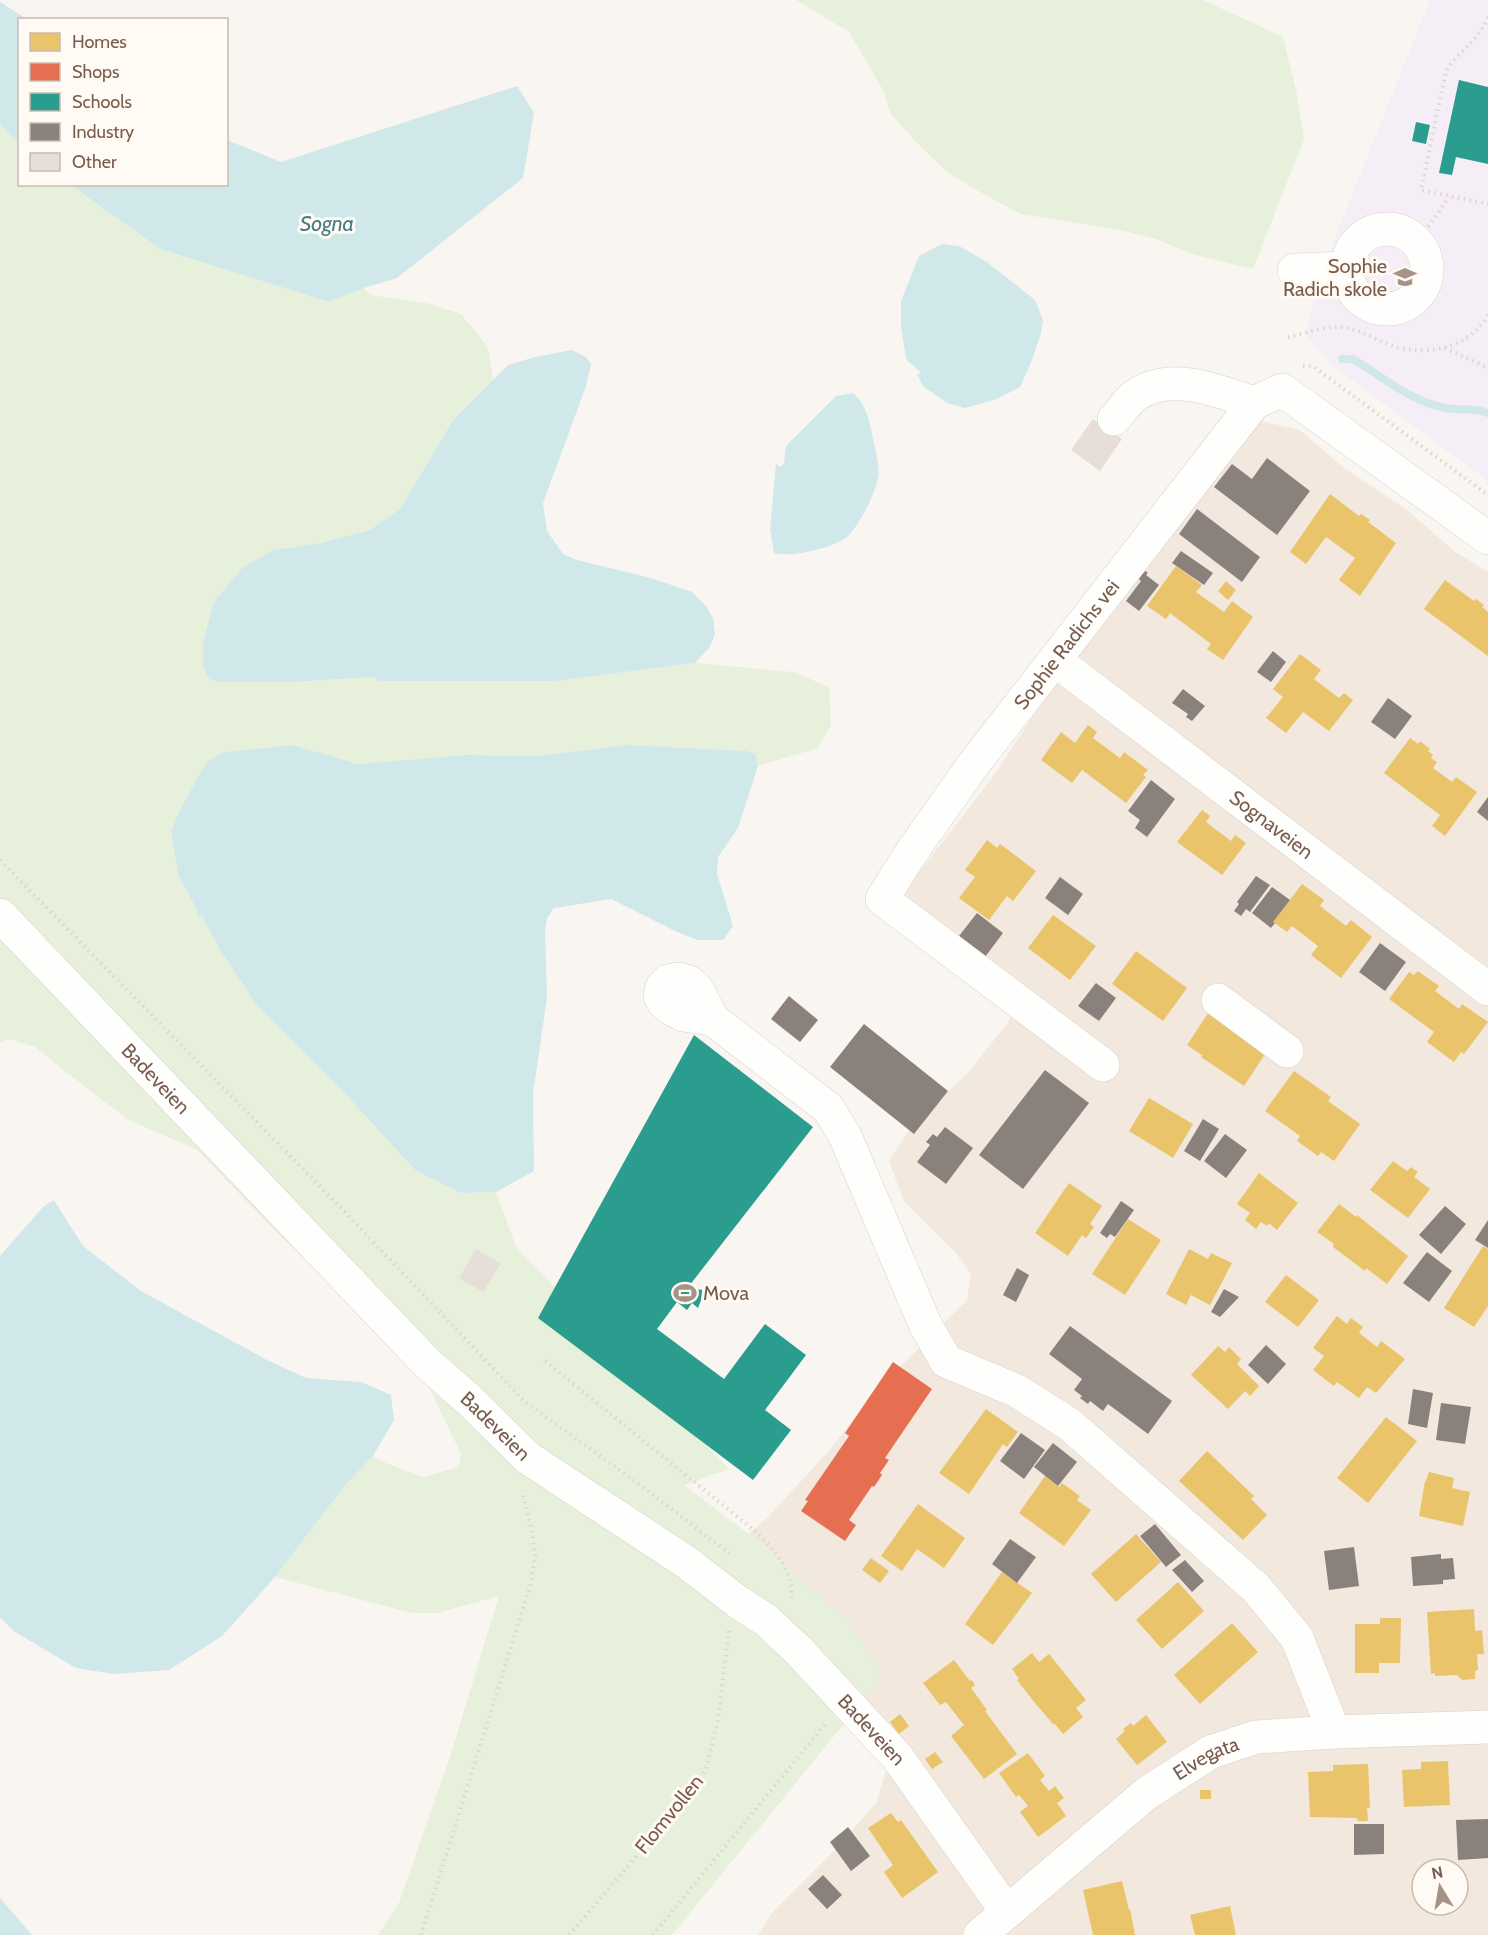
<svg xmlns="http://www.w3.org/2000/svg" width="1488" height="1935" viewBox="0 0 1488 1935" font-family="Cabin,sans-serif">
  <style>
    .residential { fill: #f2e8de; fill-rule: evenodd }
    .education { fill: #f6eef6 }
    .green { fill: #e7f0db }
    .water { fill: #d0e8ea }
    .homes { fill: #e9c46a }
    .shops { fill: #e76f51 }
    .schools { fill: #2a9d8f }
    .industry { fill: #8a817c }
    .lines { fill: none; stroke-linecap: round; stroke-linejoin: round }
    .stream { stroke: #d0e8ea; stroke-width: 8 }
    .building { fill: #e6ded7 }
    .minor-casing { stroke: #d7d1cb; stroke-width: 34 }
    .path { stroke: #dcd5d0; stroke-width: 4; stroke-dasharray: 1.5 4.5; stroke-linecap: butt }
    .minor { stroke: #fefefd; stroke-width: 33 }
    .labels { text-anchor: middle; stroke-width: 6; stroke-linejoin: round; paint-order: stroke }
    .poi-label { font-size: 20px; fill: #7a5c4d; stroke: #fffaf3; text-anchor: end }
    .street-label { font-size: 20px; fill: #7a5c4d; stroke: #fffaf3 }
    .water-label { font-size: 21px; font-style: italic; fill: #437c86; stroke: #fffaf3 }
  </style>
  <rect width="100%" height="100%" fill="#f9f5f0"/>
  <path class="residential" d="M1257,420L1300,430L1345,469L1406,509L1455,552L1488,572V1935H758L772,1913L833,1852L876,1803L890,1759L715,1564L767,1518L827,1453L876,1391L967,1300L971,1274L955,1252L904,1201L889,1161L913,1124L968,1073L1006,1025L1019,1002L897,901L995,774L1072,656ZM1422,1869H1458V1905H1422Z"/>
  <path class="education" d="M1430,0H1488V481L1330,364L1306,335L1308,320L1336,235Z"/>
  <path class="green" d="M796,0H1203L1283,37L1296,90L1304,139L1253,269L1192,254L1156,239L1125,231L1021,214L980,192L947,172L917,143L891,114L883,90L849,32Z
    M0,125L19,143L20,184L71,185L160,249L329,302L364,288L370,295L426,303L461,314L488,347L493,380L453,420L400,509L370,531L322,543L273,550L242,568L214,603L203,642L209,679L218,682H294L373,677L378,681H555L695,663L793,672L829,687L831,725L818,748L758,766L756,754L747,751L628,745L537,756L466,755L358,764L327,756L179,877L196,908L197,916H202L220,950L258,1007L349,1098L416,1171L461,1193L496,1192L516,1247L729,1469L684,1485L776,1555L844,1619L859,1637L882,1677L672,1935H378L399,1903L450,1757L499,1596L437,1613H412L275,1577L345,1485L373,1456L383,1462L423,1477L459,1467L461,1454L429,1387L396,1345L304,1254L283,1239L197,1150L127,1119L57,1065L35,1047L9,1039L0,1042Z"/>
  <path class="water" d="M0,2L27,19L20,20L19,143L0,125Z
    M517,86L534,113L523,178L397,278L364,288L329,302L160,249L71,185L226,184L227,140L281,162Z
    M942,244L959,246L987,262L1035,300L1043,320L1041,333L1032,360L1020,387L997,399L965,408L947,403L923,386L917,374L921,373L906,359L901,327V301L919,256Z
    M572,350L586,357L591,364L586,386L543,503L547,531L563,554L577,560L651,578L692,592L706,606L713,618L715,634L709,648L695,663L555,681H378L373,677L294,682H218L209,679L203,667V642L214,602L242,568L273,550L322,543L370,530L400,509L453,420L508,365L535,357Z
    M853,393C864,401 870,421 872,434C874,445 881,469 878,479C873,498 861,522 848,536C836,548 790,558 774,553L770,529L776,464L781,467L784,463L786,446L836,396Z
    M292,745L358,764L466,755L537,756L628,745L747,751L756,754L758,766L738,828L718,857L717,874L733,926L723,940H698L675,931L611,899L554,908L547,918L545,931L547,998L533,1093L534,1171L496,1192L461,1193L416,1171L349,1098L258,1007L220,950L202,916H197L196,908L179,877L171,832L180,810L206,763L221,753Z
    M54,1200L83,1246L141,1291L265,1359L306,1378L361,1382L391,1395L394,1420L373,1456L345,1485L275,1577L222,1636L169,1670L114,1674L76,1668L15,1632L0,1617V1256L43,1207Z
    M0,1898L32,1935H0Z"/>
  <path class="homes" d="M1330,494L1359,516L1361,514L1370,520L1368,522L1396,543L1360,596L1339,580L1355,558L1326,537L1306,564L1290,552Z
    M1176,566L1202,585L1196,592L1224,612L1232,601L1253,617L1223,660L1207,649L1211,644L1170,613L1166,619L1147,606Z
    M1445,580L1474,601L1476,599L1484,605L1482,607L1488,612V656L1424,609Z
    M1226,581L1236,590L1228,600L1218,591Z
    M1300,654L1321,670L1314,679L1339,698L1344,693L1353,700L1329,731L1303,712L1286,733L1266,718L1283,697L1273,689Z
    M1088,725L1097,732L1093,738L1101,744L1120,758L1124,752L1148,770L1143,775L1146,777L1126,803L1082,770L1072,783L1041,760L1061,732L1075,743Z
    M1410,738L1418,744L1420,741L1430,749L1428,751L1433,755L1431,758L1437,762L1433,768L1452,782L1456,777L1477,792L1445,836L1432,826L1440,815L1384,773Z
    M1202,810L1210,816L1206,822L1219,832L1231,841L1235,835L1246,843L1222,875L1177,842Z
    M987,840L997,848L1000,844L1036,871L1013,901L1007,896L989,920L959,898L975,877L965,870Z
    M1302,884L1324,900L1320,906L1346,926L1351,920L1372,937L1341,978L1311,955L1318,946L1292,926L1287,932L1273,922Z
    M1053,915L1096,946L1070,980L1028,948Z
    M1136,951L1187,988L1163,1021L1112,984Z
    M1418,971L1439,986L1435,991L1459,1009L1462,1004L1488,1022L1464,1054L1461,1052L1454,1062L1427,1042L1434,1032L1389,999L1409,972L1414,975Z
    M1209,1012L1267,1051L1244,1086L1201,1057L1203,1056L1187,1045Z
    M1294,1071L1331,1097L1328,1101L1360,1124L1334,1161L1321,1152L1318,1156L1297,1141L1300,1136L1265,1111Z
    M1149,1098L1193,1124L1173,1158L1129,1131Z
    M1393,1161L1407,1171L1411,1167L1418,1172L1414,1177L1430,1189L1408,1218L1370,1190Z
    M1259,1173L1298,1203L1277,1230L1269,1223L1267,1226L1261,1222L1256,1229L1245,1220L1250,1213L1237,1204Z
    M1069,1183L1102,1206L1090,1224L1094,1227L1086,1238L1082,1235L1068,1256L1035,1233Z
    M1339,1204L1356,1217L1357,1215L1408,1256L1387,1284L1366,1268L1365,1271L1333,1247L1334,1244L1317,1232Z
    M1128,1219L1161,1240L1125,1295L1092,1274Z
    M1483,1246L1488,1249V1306L1474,1327L1444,1308Z
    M1189,1249L1208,1259L1211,1253L1232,1263L1210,1305L1191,1295L1186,1305L1166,1294Z
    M1286,1275L1319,1300L1298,1327L1265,1302Z
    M1337,1316L1347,1324L1351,1318L1363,1327L1359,1333L1377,1347L1381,1341L1405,1359L1376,1393L1367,1387L1359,1398L1337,1382L1334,1386L1313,1370L1324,1356L1313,1348Z
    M1218,1346L1225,1352L1229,1347L1241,1359L1237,1364L1259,1386L1250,1396L1245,1391L1228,1409L1191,1375Z
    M986,1409L1018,1432L1007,1447L1003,1444L969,1494L939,1473Z
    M1386,1417L1417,1441L1368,1503L1337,1478Z
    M1207,1451L1254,1496L1251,1499L1267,1515L1243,1540L1179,1481Z
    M1429,1472L1454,1478L1452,1488L1470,1492L1463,1526L1419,1516L1425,1481H1426Z
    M1045,1476L1059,1487L1062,1483L1080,1496L1077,1500L1091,1510L1064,1546L1019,1513Z
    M918,1504L965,1538L944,1568L917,1549L902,1571L881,1556Z
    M1136,1534L1161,1562L1116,1602L1091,1574Z
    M871,1558L889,1571L880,1583L862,1570Z
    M1002,1572L1032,1593L993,1645L965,1624Z
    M1178,1582L1204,1611L1162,1649L1136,1620Z
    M1474,1609L1475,1631L1482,1630L1484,1654H1477L1478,1670L1475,1671V1679L1462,1680L1457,1675L1435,1676V1673L1431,1674L1427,1612Z
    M1380,1618H1401L1400,1663H1379V1673H1355V1624H1380Z
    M1232,1623L1258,1652L1200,1704L1174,1675Z
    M1032,1653L1039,1662L1049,1654L1086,1700L1076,1708L1083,1717L1063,1734L1055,1724L1054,1725L1035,1703L1017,1680L1019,1679L1012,1669Z
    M954,1660L970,1681L972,1680L975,1685L971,1688L987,1710L985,1711L1017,1754L984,1779L951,1736L964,1725L946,1702L940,1705L923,1683Z
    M900,1714L909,1726L899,1734L890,1722Z
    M1146,1715L1167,1742L1137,1765L1116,1739L1125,1731L1123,1729L1131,1723L1133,1726Z
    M935,1752L943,1762L932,1769L925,1759Z
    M1028,1753L1045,1776L1040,1780L1049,1791L1055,1786L1064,1798L1057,1803L1066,1816L1038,1837L1020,1812L1028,1806L1019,1795L1016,1797L999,1773Z
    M1448,1761L1450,1805L1404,1807L1402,1770L1421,1769V1762Z
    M1368,1764L1370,1808H1367L1368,1821H1358L1357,1818L1310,1817L1308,1772L1333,1771V1765Z
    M1200,1790H1211V1799H1200Z
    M891,1813L898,1822L901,1820L938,1872L902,1898L884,1872L893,1865L868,1828Z
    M1122,1881L1129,1910L1130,1909L1135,1935H1093L1083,1890Z
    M1230,1906L1236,1935H1195L1190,1915Z"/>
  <path class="shops" d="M893,1362L932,1389L885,1458L889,1460L880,1473L882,1475L874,1487L872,1486L849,1520L856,1525L845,1541L801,1511L808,1501L805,1500L849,1436L845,1433Z"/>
  <path class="schools" d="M1459,80L1488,87V164L1456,157L1452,175L1439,173Z
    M1416,122L1430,125L1426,144L1412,141Z
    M694,1035L813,1127L689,1286L693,1289L705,1290L698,1308L692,1303L687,1310L677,1302L657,1329L724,1379L765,1324L806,1355L765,1410L791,1430L753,1480L538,1318Z"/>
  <path class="industry" d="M1267,458L1310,491L1277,535L1214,487L1232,464L1252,479Z
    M1197,509L1260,557L1242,582L1179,534Z
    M1181,551L1213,573L1204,585L1172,563Z
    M1144,570L1148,573L1146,575L1159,585L1139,611L1126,601L1141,581L1138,578Z
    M1273,651L1286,662L1271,682L1257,672Z
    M1183,689L1205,706L1192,721L1186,717L1188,714L1172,703Z
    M1388,698L1412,716L1395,739L1371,722Z
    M1151,780L1175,799L1147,837L1135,828L1140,820L1128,811Z
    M1488,797V821L1477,812Z
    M1256,876L1270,885L1250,912L1246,909L1241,916L1234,911L1239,904L1237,902Z
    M1060,877L1083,894L1068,915L1045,898Z
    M1272,887L1290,900L1273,922L1275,923L1271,928L1252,913Z
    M977,913L1003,933L985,957L959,936Z
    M1380,943L1406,962L1385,991L1359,972Z
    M1096,983L1116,998L1099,1021L1078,1006Z
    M789,996L818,1020L800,1042L771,1019Z
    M864,1024L948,1091L914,1134L830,1067Z
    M1045,1070L1089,1103L1023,1189L979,1155Z
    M1203,1119L1219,1129L1200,1161L1184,1151Z
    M945,1127L973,1148L946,1184L917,1162L930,1145L926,1142L933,1134L937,1137Z
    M1225,1134L1247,1150L1226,1178L1204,1161Z
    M1121,1201L1134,1210L1115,1237L1110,1234L1107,1238L1100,1233Z
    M1445,1206L1466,1224L1441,1254L1419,1235Z
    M1488,1220V1248L1475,1240Z
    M1427,1252L1452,1271L1429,1302L1403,1283Z
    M1017,1268L1029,1275L1016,1302L1003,1295Z
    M1224,1289L1239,1297L1220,1317L1211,1312Z
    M1070,1326L1172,1401L1148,1434L1108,1404L1103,1411L1090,1401L1088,1404L1080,1398L1082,1396L1074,1390L1082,1379L1049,1354Z
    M1266,1345L1286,1364L1268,1384L1248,1365Z
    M1413,1389L1433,1393L1427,1428L1408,1424Z
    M1441,1403L1471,1407L1465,1444L1436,1440Z
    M1021,1433L1045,1450L1024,1479L1000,1461Z
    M1053,1443L1077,1462L1058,1486L1034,1467Z
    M1155,1524L1181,1555L1166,1567L1140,1536Z
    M1010,1539L1036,1557L1017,1583L992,1564Z
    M1354,1547L1359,1586L1329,1590L1324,1551Z
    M1441,1554V1559L1453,1558L1455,1579L1443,1580V1584L1413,1586L1411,1557Z
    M1185,1560L1204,1581L1192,1592L1172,1570Z
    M1488,1819V1858L1458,1860L1456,1820Z
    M1354,1824H1384V1854L1354,1855Z
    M848,1827L870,1856L851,1871L830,1842Z
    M823,1875L842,1895L827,1909L808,1889Z"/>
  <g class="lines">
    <path class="stream" d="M1342,359H1353C1383,377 1411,402 1446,408C1460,411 1474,407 1488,413"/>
  </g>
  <path class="building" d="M1093,419L1122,439L1100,471L1071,450Z
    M476,1249L501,1264L483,1292L459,1278Z"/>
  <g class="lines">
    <g class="minor-casing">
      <g id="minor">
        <circle cx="1387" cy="269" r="40"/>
        <path d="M1294,270L1346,268"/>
        <path d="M1114,419C1121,412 1128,400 1136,395C1171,371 1219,391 1254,403"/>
        <path id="s1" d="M1055,660L1488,989"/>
        <path id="s2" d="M0,915L427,1363L469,1400L528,1458L686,1562L738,1602L766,1620L799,1651L898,1758L1007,1912"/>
        <path d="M1218,1000L1287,1051"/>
        <path d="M712,1019L683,1015L672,1009L664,1003L660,996L662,987L668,981L678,979L689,982L697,989L712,1019L828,1108L845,1136L925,1324L946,1361L1017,1391L1069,1424L1256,1588L1297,1638L1334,1732"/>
        <path id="s3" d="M1103,1065L882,899L911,853L973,765L1254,403L1282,390L1488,538"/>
        <path id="s4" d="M980,1935L1147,1793L1211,1752L1256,1737L1334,1732L1488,1727"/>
      </g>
    </g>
    <path class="path" d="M1488,17C1478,42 1460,49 1446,71L1421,190L1488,204
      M1416,240L1432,222L1449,197
      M1288,337C1303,334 1322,327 1338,327C1357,327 1373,339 1390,345C1425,357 1469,349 1488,315
      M1445,348L1488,368
      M1303,366L1314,367L1488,495
      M0,860L340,1207L525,1402L635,1481L730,1554
      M545,1361L755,1531C773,1549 798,1574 790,1602
      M421,1935L531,1583L535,1556L532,1531L522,1491
      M569,1935L675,1811L706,1769L718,1720L729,1630
      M653,1935L826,1723"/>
    <use href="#minor" class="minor"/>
  </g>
  <defs>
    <g id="school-bare" transform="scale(1.8)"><path d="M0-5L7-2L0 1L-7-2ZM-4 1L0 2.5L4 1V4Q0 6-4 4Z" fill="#a69286" stroke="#fffaf3" stroke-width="2.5" paint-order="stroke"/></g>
    <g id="stadium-bare" transform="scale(1.8)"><path d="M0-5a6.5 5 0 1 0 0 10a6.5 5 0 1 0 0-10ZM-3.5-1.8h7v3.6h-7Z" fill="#a69286" stroke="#fffaf3" stroke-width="2.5" paint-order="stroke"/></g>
  </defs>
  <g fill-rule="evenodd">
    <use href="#school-bare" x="1405" y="277"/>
    <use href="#stadium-bare" x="685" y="1293"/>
  </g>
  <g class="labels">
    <g class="poi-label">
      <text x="1387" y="273">Sophie<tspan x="1387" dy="23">Radich skole</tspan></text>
      <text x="703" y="1300" text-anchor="start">Mova</text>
    </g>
    <g class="street-label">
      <text dy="7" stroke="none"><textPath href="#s3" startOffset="591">Sophie Radichs vei</textPath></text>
      <text dy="7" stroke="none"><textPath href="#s1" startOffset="272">Sognaveien</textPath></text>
      <text dy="7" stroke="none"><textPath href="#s2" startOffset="226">Badeveien</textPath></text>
      <text dy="7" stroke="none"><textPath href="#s2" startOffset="712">Badeveien</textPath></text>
      <text dy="7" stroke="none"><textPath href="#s2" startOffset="1198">Badeveien</textPath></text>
      <text dy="7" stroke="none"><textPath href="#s4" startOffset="288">Elvegata</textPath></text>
      <text transform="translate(669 1814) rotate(-51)" y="7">Flomvollen</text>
    </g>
    <g class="water-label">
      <text x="327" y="231">Sogna</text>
    </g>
  </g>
  <rect x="18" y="18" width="210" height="168" fill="#fffaf3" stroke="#cabbb1" stroke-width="1.5"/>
  <rect x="30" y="33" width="30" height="18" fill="#e9c46a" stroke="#cabbb1" stroke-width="1.5"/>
  <text x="72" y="48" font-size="18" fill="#7a5c4d">Homes</text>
  <rect x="30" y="63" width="30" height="18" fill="#e76f51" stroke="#cabbb1" stroke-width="1.5"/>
  <text x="72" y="78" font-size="18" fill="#7a5c4d">Shops</text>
  <rect x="30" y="93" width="30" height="18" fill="#2a9d8f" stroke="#cabbb1" stroke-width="1.5"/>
  <text x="72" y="108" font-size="18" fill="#7a5c4d">Schools</text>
  <rect x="30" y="123" width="30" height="18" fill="#8a817c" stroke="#cabbb1" stroke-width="1.5"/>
  <text x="72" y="138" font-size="18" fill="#7a5c4d">Industry</text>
  <rect x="30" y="153" width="30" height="18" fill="#e6ded7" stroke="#cabbb1" stroke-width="1.5"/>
  <text x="72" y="168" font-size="18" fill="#7a5c4d">Other</text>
  <g transform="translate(1440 1887) rotate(349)"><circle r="28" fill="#fffaf3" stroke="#cabbb1" stroke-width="1.5"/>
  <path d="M0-4.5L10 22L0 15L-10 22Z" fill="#a69286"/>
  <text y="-9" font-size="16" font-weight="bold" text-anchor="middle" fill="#7a5c4d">N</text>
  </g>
</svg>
